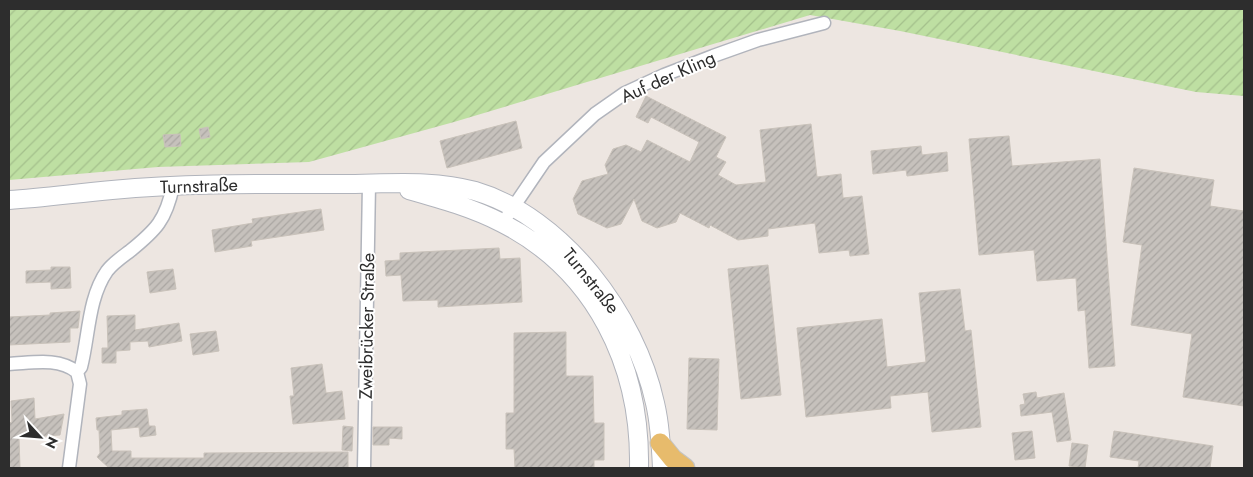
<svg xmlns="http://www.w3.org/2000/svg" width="1253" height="477" viewBox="0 0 1253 477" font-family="Jost,sans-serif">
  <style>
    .garden { fill: url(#garden-furrows) }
    .building { fill: url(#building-hatch); stroke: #c9c2ba }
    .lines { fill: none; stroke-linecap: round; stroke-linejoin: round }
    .street-casing { stroke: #b1b4bc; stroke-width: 15 }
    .secondary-casing { stroke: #b1b4bc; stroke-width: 20 }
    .primary-casing { stroke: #c4c4c4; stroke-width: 21 }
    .street { stroke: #fff; stroke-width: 12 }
    .secondary { stroke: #fff; stroke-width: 18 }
    .primary { stroke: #e7bb6c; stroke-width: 19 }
    .labels { text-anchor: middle; stroke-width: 4; stroke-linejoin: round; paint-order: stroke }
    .street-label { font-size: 18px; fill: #2d2d2d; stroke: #fff }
  </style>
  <defs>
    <pattern id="garden-furrows" width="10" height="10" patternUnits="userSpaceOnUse" patternTransform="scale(1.25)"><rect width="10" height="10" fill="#bedfa2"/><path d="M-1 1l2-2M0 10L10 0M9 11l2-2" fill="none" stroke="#a4c08c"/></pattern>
    <pattern id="building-hatch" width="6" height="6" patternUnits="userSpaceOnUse" patternTransform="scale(1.25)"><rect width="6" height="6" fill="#c6c1bc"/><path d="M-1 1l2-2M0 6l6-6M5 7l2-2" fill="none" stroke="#aaa6a2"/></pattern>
  </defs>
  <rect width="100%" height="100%" fill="#ede6e1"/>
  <path class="garden" d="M9,9H1244V96L1196,92L900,31L810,15L454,122L309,162L158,167L9,180Z"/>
  <path class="building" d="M646,96L726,137L716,157L726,162L718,175L736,185L766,182L760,130L811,124L817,177L841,174L843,198L862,196L869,254L850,256L849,250L819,253L815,223L768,229V236L738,240L710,225L709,228L680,213L676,222L657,228L642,221L634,199L621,224L607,228L578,214L573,199L582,181L608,174L605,165L613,149L626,145L641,152L647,140L690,162L699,142L651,117L648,123L636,117Z
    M516,121L522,148L447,168L440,141Z
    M208,127L210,137L201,139L199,129Z
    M180,134L181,146L165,147L163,135Z
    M1009,136L1012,166L1100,159L1115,366L1089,368L1085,310L1078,311L1076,278L1037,281L1034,250L979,255L969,139Z
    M921,146L922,155L947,152L948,171L907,176L906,170L873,174L871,151Z
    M1134,168L1214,180L1210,206L1244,211V406L1183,397L1192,334L1131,325L1142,245L1123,242Z
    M321,209L324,230L251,241L252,246L215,252L212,230L253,223L252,219Z
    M499,248L500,259L520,258L522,302L438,307V300L403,301L401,275L386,276L385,261L400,260V253Z
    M768,265L781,395L741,399L728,269Z
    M51,267H70L71,288L51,289V282L26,283V271L51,270Z
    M173,269L176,289L150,293L147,272Z
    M960,289L965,331L971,330L981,427L932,432L928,392L890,396L891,408L806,417L797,328L882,319L887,367L926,362L919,293Z
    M80,311L78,328H70V342L9,345V317L50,315V313Z
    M135,315V330L179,323L182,341L149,347L148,341L130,342V350L116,351V363H102V348H108L107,316Z
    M216,331L219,351L193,355L190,334Z
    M566,332V376H593L594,423H604V460H594V468H515L514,449H506V413H514V333Z
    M689,358L719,359L717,430L687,429Z
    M322,364L326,393L342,391L345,419L293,424L290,396H294L291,368Z
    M1036,392L1037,398L1064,393L1071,440L1057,442L1052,412L1021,416L1020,405L1025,404L1023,394Z
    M34,398L35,419L64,414L60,435L19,438L20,468H9V423L12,422L11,401Z
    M147,409L149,426H155L156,435L140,437L139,427L111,430L112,451H131V458H204V453L348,452V468H109L97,457L100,453L99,430H97L96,418L122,415V411Z
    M343,426L353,427L352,451L342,450Z
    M373,427H402V439L389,438V445H373Z
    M1032,431L1035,458L1015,460L1012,433Z
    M1114,431L1213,446L1210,468H1138L1139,461L1110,457Z
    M1072,443L1088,445L1085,468L1069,466Z"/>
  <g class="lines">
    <g class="street-casing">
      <path id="street" d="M508,215L544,162L595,114L625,93L664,75L713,56L758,40L824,23
        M9,364C32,363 58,357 77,372
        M77,372L81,367C89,336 88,298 107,271C113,263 122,257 130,251C156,230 166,220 173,186
        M69,468L80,384L77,372
        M364,468L369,184"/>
    </g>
    <g class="secondary-casing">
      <path id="secondary" d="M409,190C441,199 473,208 502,223C596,271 641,366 639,468
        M9,200C43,198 77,193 112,190C188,183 266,184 343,184C386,184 432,179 475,191C563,217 636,315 655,403C660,424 661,446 662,468"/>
    </g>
    <g class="primary-casing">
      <path id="primary" d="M660,443L673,459L685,468"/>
    </g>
    <use href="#street" class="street"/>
    <use href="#secondary" class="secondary"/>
    <use href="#primary" class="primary"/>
  </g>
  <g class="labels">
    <g class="street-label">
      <text transform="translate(668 77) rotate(-24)" y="6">Auf der Kling</text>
      <text transform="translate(199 186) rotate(-2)" y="6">Turnstraße</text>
      <text transform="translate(591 281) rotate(51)" y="6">Turnstraße</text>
      <text transform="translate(367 326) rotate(-89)" y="6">Zweibrücker Straße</text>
    </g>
  </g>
  <rect width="1253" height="477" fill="none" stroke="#2d2d2d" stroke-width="20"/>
  <g transform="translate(40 437) rotate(116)" stroke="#ffffff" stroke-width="4" paint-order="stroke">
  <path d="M0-4L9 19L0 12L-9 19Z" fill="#2d2d2d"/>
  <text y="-8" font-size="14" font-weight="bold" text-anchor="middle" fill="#2d2d2d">N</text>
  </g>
</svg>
